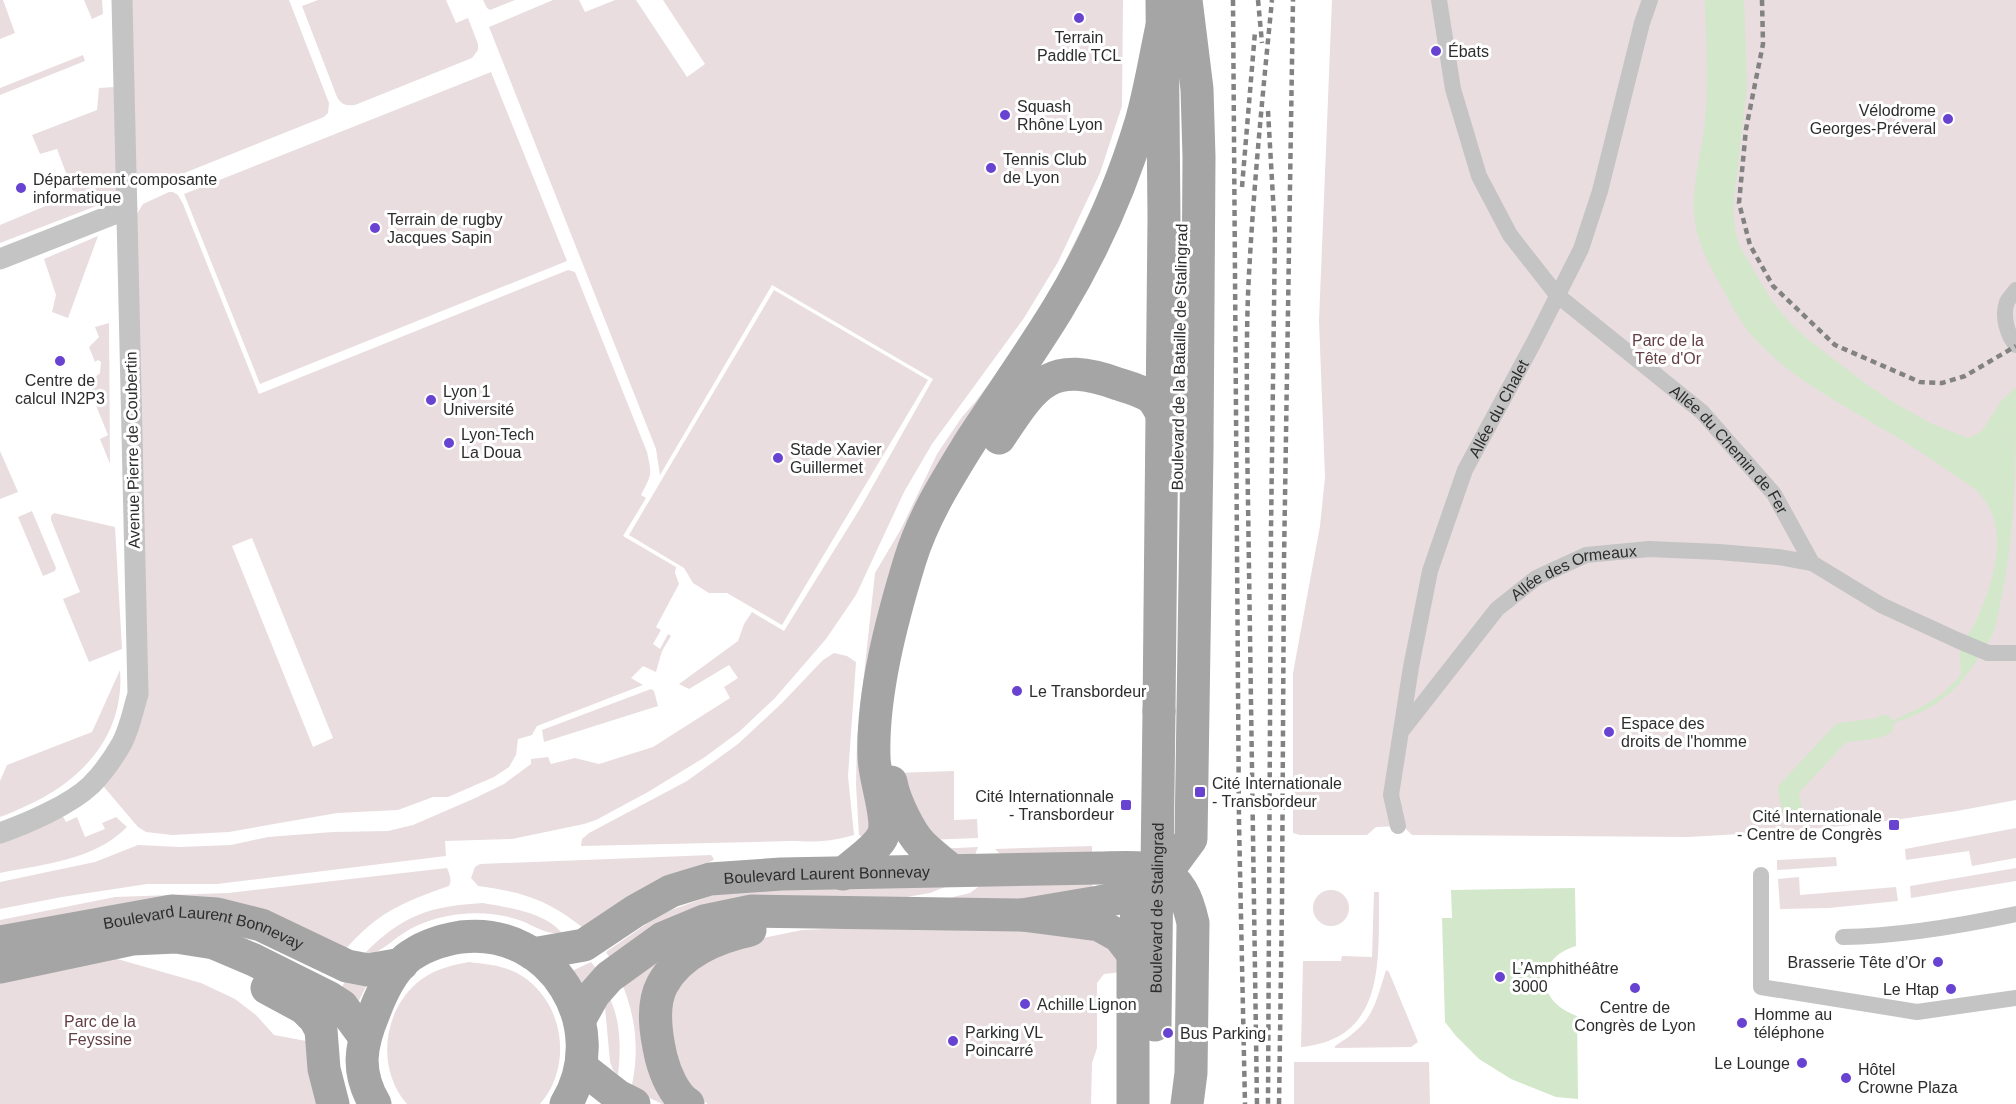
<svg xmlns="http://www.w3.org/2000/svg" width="2016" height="1104" viewBox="0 0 2016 1104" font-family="Helvetica,sans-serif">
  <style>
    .green { fill: #e9dddf; fill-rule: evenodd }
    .water { fill: #d3e7cb }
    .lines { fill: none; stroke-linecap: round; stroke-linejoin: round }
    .canal { stroke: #d3e7cb; stroke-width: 20 }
    .pedestrian { stroke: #c4c4c4; stroke-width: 16 }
    .minor { stroke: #c4c4c4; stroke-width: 21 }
    .primary { stroke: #a5a5a5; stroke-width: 33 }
    .rail { stroke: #828282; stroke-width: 4.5; stroke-dasharray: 6 4.5; stroke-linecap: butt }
    .primary-bridge { stroke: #a5a5a5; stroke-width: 33 }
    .poi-dot { fill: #6842d1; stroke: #fff; stroke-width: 2 }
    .labels { text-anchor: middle; stroke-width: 6; stroke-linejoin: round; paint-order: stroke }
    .poi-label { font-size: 16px; fill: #2d2d2d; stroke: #fff; text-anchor: start }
    .park-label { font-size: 16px; fill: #644045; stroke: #fff }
    .street-label { font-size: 16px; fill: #2d2d2d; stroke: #fff }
  </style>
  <rect width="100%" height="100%" fill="#fff"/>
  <path class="green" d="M0,0H3L15,33L0,39Z
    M84,0H102L103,14L92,19Z
    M131,0H289L329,103L328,113L324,117L172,178L164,176L135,182Z
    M318,0H446L456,23L468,18L478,44V50L472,58L355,105C346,106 342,105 337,97L302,6Z
    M483,0H515L490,10L487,8Z
    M553,0H579L585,12L615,0H636L687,77L705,64L663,0H1123L1122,106L1100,173L1058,262L1024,318L932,444L904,492L856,595L826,639L775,698L740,731L705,757L648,792L596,820L584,824L512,839L445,841L446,856L217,884H147L62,897L0,909V882L95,862L138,845L180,847L231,845L268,837L333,832L388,831L413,825L473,799L504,784L531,764V759L548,757L551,764L575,758L599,764L653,747L730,698L724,687L738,678L729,665L689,689L679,684L738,641L744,624L752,612L784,631L861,507L933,379L772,285L660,475L656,449L489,27Z
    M1332,0H2016V800L1957,811L1873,823L1791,831L1688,837L1412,835L1403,826L1376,827L1367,835H1300L1293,833V673L1320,526L1325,477L1319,321Z
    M83,55L85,61L0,95V88Z
    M491,72L567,261L260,384L184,194Z
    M114,87L117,198L0,243V225L74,194L57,149L40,154L32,135L97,110L99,88Z
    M1117,176L923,509L870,840L859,835L856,785L857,739L875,573L901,529L937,454L962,417L976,401L1010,355L1054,284L1099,193Z
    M169,192H173L178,195L183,204L259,394L568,270L575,272L647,452C652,475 652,474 641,495L646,498L623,536L676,567L675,573L679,584L656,627L661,630L653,644L660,649L668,634L671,636L662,651L656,672L643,666L631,678L643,685L537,726L532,735L518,739L516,755L509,767L494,777L448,797H433L398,810L337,813L229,832L172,835L146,832L138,827L104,787L105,782L141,714L135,217L143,204ZM252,538L333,738L313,747L232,546Z
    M98,236L68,318L52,312L56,295L44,259Z
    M774,290L928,380L782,625L727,593H709L693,583L684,568L629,535Z
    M109,323L110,464L100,439L108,435L84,376L94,378L100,373L101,362L98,360L95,362L89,347L99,337L95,327Z
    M0,451L18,492L0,499Z
    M32,511L56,568L55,571L43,576L18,517Z
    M54,513L115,527L122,649L89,662L63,599L80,592L51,520V516Z
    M834,653L847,656L856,662L848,776L854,835C829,842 816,842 791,841L581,846L582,839L589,833L687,781L738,744L782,703L823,660Z
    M120,670C125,735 82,781 26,806C17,810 9,814 0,817V781L7,765L92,732Z
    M651,689L654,691L658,706L544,742L542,730Z
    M954,771V820L977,819L978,838L925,840L893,773Z
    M61,813L66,822L77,817L85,837L105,829L102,823L116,817L127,827C95,860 44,864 0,873V841Z
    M2016,828V858L1972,866L1969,851L1906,860L1905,849Z
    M1092,846V855H1001L995,849Z
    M978,847L975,855L969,857L935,849Z
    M711,855L714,859L712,861C662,875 625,898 582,927C546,899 522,892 478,886L471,878L475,867L480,864Z
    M1836,857L1837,866L1777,870V860Z
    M447,868C450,875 452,880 449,886C401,903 378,912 344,951L271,916L0,927V920L115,897L228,893Z
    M2016,868V881L1911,898L1910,886Z
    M1799,877L1800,895L1896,887L1898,901L1829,908L1780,909L1778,879Z
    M1092,878L1093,898L951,900L953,897L970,893L986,881Z
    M955,883L930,893L895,899L827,898L613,963L606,952L655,918L671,910L722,892Z
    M1313 908a18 18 0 1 1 36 0a18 18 0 1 1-36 0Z
    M1374,892H1379C1378,956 1388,1039 1301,1047L1303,961H1341L1342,956L1372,957Z
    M483,903C510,908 544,912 562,933C547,935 536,927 522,921C500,913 472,911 448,916C432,919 414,925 401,935C393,940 386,947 378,951C373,954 370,954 365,953C403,915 430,906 483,903Z
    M851,928L1068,930C1098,937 1113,938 1121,972L1104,974L1097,983V1048L1092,1063L1091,1104H708L689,1091L679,1078L669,1014L673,993L696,965L754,940L802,930Z
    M662,950L656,972L677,1104H662L631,1089C640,1051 636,1015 620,979Z
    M107,956L201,983L235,999L256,1015L274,1035L317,1043L328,1104H0V976Z
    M469,962C485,964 500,965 515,972C563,996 575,1064 540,1104H407C375,1068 383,1007 422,979C436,969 452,965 469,962Z
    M591,962L599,972L584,988L572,971Z
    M1386,970L1389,972L1418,1042L1411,1047L1335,1048V1046C1373,1022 1373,1011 1386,970Z
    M346,979L368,983L356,1006L340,991Z
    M609,997C621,1020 621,1049 618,1075L613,1070L610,1062L605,1007Z
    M1294,1062H1429L1430,1104H1294Z"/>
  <path class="water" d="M1705,0H1744L1747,86L1733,208L1735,229L1739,245L1771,300L1792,325L1806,338L1866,384L1898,405L1930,423L1968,438L1982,431L2001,401L2016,387C2016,458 2016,530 2001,600C1999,610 1997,621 1994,631C1991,639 1984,647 1980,655C1957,694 1928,715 1884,725L1925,705L1943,693L1961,675C1961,668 1959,658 1960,651C1962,642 1971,632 1975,623C1994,582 2013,524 1975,489C1948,471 1922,452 1895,436C1844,405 1787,378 1748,331C1737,316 1729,301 1720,284C1707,261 1696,240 1694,213C1692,182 1702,152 1705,122C1709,82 1706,41 1705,0Z
    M1575,888L1576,946C1533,959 1536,1002 1577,1016L1578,1099L1556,1097L1511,1079L1479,1059L1456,1036L1445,1022L1442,918H1452L1451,890Z"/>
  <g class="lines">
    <path class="canal" d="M1792,809L1788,790L1841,733L1878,728L1884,725"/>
    <g class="pedestrian">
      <path id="s1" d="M1439,0L1453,89L1479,176L1510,235L1557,295L1702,412L1774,494L1812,563L1881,605L1957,640L1988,653H2016"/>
      <path d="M2016,290C2013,294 2009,298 2007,302C2002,315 2007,335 2016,345"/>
      <path id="s2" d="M1403,729L1497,609L1536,578L1586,555L1649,549L1719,552L1778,557L1812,563"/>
      <path id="s3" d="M1398,826L1391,795L1411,667L1430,571L1465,470L1534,342L1581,249L1600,191L1642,23L1650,0"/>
      <path d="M1761,875V987L1917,1012L2016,998"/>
      <path d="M1843,937C1901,936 1959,926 2016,914"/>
    </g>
    <path class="minor" d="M0,259L127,209
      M0,833C28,823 70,805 91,785C103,773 114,757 122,743C130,728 133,710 138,694L122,0"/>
    <g class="primary">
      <path d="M999,438C1035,384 1049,359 1118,384C1128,387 1143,391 1152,398C1156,402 1159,409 1162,414"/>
      <path d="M1159,711L1164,219L1162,0"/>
      <path d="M891,782C894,800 910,833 922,845C931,854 942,862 951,870"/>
      <path d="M843,874C853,864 878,848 883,835C890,820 874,777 874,757C872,694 892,619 910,560C924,515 948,478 972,439C1000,396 1030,354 1057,310C1093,251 1121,188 1141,122C1150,91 1155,58 1162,26"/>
      <path d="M1022,915L1099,902L1119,898L1139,889L1166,873L1191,839L1197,450L1199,157L1197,89L1186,0"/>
      <path id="s4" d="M0,942L172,911L217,914L261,925L347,966L368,970L402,964"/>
      <path id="s5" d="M533,954L584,945L635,911L671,891L710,879L781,874L1099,868C1152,867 1180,862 1193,923L1191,1073L1187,1104"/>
      <path d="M0,967L132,939L176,937L214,943L254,960L328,997L342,1006L364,1036"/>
      <path d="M267,988L304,1008L315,1019L321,1030L324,1069L333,1104"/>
      <path d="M580,1019L594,994L609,977L663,938L704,921L752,911L1022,915L1099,925L1119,936L1133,954"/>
      <path d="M581,1067L618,1096L634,1104"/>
      <path d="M375,1104C356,1072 360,1046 374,1013C381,994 391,973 406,959C421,947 442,940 461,937C552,926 613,1027 566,1104"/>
      <path d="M688,1104C674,1095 665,1073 661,1057C656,1035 651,1006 662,985C679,953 717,937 750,930"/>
      <path d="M1133,1104V954L1139,889V869"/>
    </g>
    <path class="rail" d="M1233,0L1239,823L1245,1104
      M1258,0L1262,43
      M1762,0L1763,44L1746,129L1739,203L1750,245L1773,286L1835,345L1920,382L1942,383L1965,376L2016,346
      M1268,111L1275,233L1271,530L1268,1104
      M1242,187L1255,32
      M1257,1104L1247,434C1247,381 1246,327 1249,274C1254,182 1263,91 1272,0
      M1279,1104L1282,903L1284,560L1293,0"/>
    <path class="primary-bridge" id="s6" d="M1155,1025L1159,711"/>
  </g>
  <g class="poi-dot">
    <circle cx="1079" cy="18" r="6"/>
    <circle cx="1436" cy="51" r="6"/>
    <circle cx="1005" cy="115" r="6"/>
    <circle cx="1948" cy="119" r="6"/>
    <circle cx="991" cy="168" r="6"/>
    <circle cx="21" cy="188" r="6"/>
    <circle cx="375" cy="228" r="6"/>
    <circle cx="60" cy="361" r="6"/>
    <circle cx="431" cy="400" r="6"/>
    <circle cx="449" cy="443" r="6"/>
    <circle cx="778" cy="458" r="6"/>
    <circle cx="1017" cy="691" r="6"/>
    <circle cx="1609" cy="732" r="6"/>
    <rect x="1194" y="786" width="12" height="12" rx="3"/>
    <rect x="1120" y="799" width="12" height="12" rx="3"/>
    <rect x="1888" y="819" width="12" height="12" rx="3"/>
    <circle cx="1938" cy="962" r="6"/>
    <circle cx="1500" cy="977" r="6"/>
    <circle cx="1635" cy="988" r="6"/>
    <circle cx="1951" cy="989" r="6"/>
    <circle cx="1025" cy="1004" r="6"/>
    <circle cx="1742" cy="1023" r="6"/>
    <circle cx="1168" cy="1033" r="6"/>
    <circle cx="953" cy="1041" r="6"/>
    <circle cx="1802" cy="1063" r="6"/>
    <circle cx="1846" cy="1078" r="6"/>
  </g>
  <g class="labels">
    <g class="poi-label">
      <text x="1079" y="43" text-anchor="middle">Terrain<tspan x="1079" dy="18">Paddle TCL</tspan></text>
      <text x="1448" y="57">Ébats</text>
      <text x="1017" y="112">Squash<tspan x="1017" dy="18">Rhône Lyon</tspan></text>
      <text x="1936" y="116" text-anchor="end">Vélodrome<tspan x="1936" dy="18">Georges-Préveral</tspan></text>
      <text x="1003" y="165">Tennis Club<tspan x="1003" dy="18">de Lyon</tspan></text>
      <text x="33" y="185">Département composante<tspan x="33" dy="18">informatique</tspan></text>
      <text x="387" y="225">Terrain de rugby<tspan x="387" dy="18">Jacques Sapin</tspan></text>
      <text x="60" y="386" text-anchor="middle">Centre de<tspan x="60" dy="18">calcul IN2P3</tspan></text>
      <text x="443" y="397">Lyon 1<tspan x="443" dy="18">Université</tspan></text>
      <text x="461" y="440">Lyon-Tech<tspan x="461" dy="18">La Doua</tspan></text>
      <text x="790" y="455">Stade Xavier<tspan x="790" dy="18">Guillermet</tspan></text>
      <text x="1029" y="697">Le Transbordeur</text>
      <text x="1621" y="729">Espace des<tspan x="1621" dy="18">droits de l'homme</tspan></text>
      <text x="1212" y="789">Cité Internationale<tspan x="1212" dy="18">- Transbordeur</tspan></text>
      <text x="1114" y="802" text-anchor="end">Cité Internationnale<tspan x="1114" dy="18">- Transbordeur</tspan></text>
      <text x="1882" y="822" text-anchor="end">Cité Internationale<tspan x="1882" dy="18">- Centre de Congrès</tspan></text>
      <text x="1926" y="968" text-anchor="end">Brasserie Tête d’Or</text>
      <text x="1512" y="974">L’Amphithéâtre<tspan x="1512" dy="18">3000</tspan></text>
      <text x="1939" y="995" text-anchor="end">Le Htap</text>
      <text x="1037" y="1010">Achille Lignon</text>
      <text x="1635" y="1013" text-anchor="middle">Centre de<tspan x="1635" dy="18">Congrès de Lyon</tspan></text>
      <text x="1754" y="1020">Homme au<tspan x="1754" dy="18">téléphone</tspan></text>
      <text x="965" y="1038">Parking VL<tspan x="965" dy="18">Poincarré</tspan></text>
      <text x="1180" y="1039">Bus Parking</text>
      <text x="1790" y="1069" text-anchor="end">Le Lounge</text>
      <text x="1858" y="1075">Hôtel<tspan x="1858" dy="18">Crowne Plaza</tspan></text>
    </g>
    <g class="park-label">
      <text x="1668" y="346">Parc de la<tspan x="1668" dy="18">Tête d'Or</tspan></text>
      <text x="100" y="1027">Parc de la<tspan x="100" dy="18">Feyssine</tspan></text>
    </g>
    <g class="street-label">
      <text transform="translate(1179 357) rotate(-89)" y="6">Boulevard de la Bataille de Stalingrad</text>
      <text dy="6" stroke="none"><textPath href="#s3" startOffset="436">Allée du Chalet</textPath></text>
      <text transform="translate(132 450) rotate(-91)" y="6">Avenue Pierre de Coubertin</text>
      <text dy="6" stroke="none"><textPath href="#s1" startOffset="556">Allée du Chemin de Fer</textPath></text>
      <text dy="6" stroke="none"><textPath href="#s2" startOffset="240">Allée des Ormeaux</textPath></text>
      <text dy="6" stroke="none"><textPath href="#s5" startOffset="312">Boulevard Laurent Bonnevay</textPath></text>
      <text dy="6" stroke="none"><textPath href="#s6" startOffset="117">Boulevard de Stalingrad</textPath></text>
      <text dy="6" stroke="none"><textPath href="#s4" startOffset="208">Boulevard Laurent Bonnevay</textPath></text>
    </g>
  </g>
</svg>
